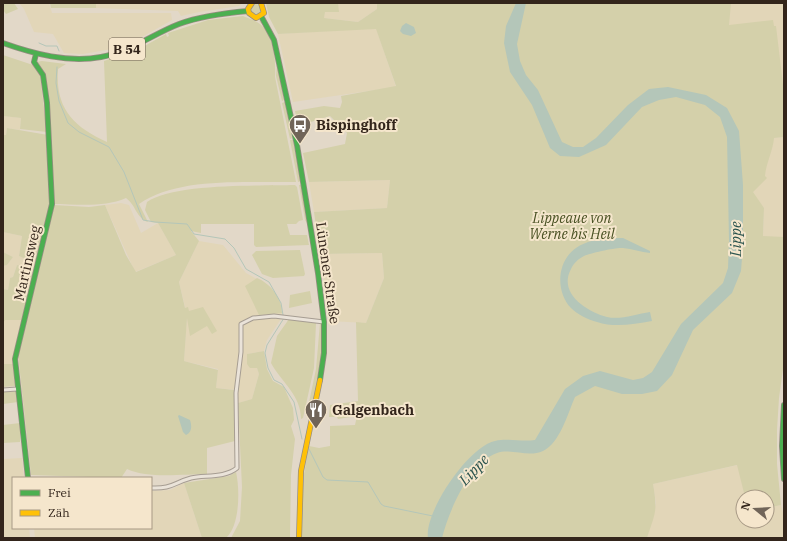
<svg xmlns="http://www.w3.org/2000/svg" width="787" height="541" viewBox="0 0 787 541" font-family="'IBM Plex Serif',serif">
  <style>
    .farmland { fill: #e2d6b8 }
    .green { fill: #d4d0aa }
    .water { fill: #b4c6b9 }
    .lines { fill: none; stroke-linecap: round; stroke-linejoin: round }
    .stream { stroke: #b4c6b9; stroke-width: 1 }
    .street-casing { stroke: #a69d92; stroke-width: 5 }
    .fast-casing { stroke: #968d82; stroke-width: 6 }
    .slow-casing { stroke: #968d82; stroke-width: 6 }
    .street { stroke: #eae3d9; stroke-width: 3 }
    .fast { stroke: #4caf50; stroke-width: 4.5 }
    .slow { stroke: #ffc107; stroke-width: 4.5 }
    .labels { text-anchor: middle; stroke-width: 4; stroke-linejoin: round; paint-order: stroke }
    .shield { fill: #f5e6cc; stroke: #6d5f50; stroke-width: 1 }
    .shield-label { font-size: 13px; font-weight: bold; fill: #33251b }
    .poi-label { font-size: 14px; font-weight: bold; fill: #33251b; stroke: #f5e6cc; text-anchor: start }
    .park-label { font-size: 14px; font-style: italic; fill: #485022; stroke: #f5e6cc }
    .street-label { font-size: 14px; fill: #33251b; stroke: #f5e6cc }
    .water-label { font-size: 15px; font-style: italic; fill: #2a534e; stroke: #f5e6cc }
  </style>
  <rect width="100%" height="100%" fill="#e2d8c8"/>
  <path class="farmland" d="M19,3H49L52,13H171L172,20L142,37L112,49L83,54L64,53L53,34L34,32L24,9Z
    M96,3H242L239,6L199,12L181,16L178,11L96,8Z
    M328,3H377V9L358,22L324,18L325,6Z
    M666,3H784V93L781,94L724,26Z
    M376,28L396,87L293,102L278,34Z
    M3,116L21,118L20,130L7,128L6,136L3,135Z
    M784,137V237H763L764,208L743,185L740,140Z
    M390,180L387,208L314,212L309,182Z
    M121,203L129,205L141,233L158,223L176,255L135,272L105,205Z
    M3,232L22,236L19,256L35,263L33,270L17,265L13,277L10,278L8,290L3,289V266L7,265L13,257L3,252Z
    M199,241L223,245L246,273L264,283L282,313L281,319L267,340L264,351L247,354L257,368L259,374L252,399L238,403V390L216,388L218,369L184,361L187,315L179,282Z
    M382,253L384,278L366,323L330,321L320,254Z
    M4,320H23L14,364H3Z
    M22,458L24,478H13V528H29L30,538H3V459Z
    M738,465L745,497H743V521H767V508L781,505L784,517V538H647L656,503L653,484Z
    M184,483L202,538H35L34,528H151V491L170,490Z"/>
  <path class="green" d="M3,3H14L18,9L6,14L3,10Z
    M50,3H96V8H51Z
    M266,3H338L339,12H325L324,18L358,22L377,9V3H731L729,25L773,20L774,26H776L784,93V137L774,138C773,151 766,163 765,176L767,178L753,192L764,208L763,236L784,237V362L779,398L777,430V464L781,505L767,508V497H745L737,465L653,484C658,512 655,513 647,538H301L302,485L309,446L319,448L330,446V426L355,425L357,416L338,419L337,417H329L330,405L358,401L356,322L366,323L384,278L382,253L320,254L314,212L387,208L390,180L309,182L303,153L345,144L347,133L330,116L298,126L295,111L324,106L340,108L342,102L341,96L396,86L376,29L278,34L269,17Z
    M250 10a6 6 0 1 1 12 0a6 6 0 1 1-12 0Z
    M244,14C281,24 278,69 284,100L282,101L276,76L277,63L270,35L261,22Z
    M243,16C248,18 257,21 260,24C274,35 276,61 275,77L296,182C249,183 178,176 139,204L148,222C136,218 136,205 126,198C103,208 77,204 52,204V144L50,143L43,76L36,62L42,61L66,64L58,69C55,108 73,127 107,142L104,61L141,48L166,34L167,37L169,36L168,33L208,20Z
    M3,55L33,65L40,75L47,132L20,129L21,118L3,116Z
    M285,102L292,138L290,139L282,103Z
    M7,128L48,135L50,203L35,263L19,256L22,236L3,232V135H6Z
    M290,140H293L301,181L298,182Z
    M295,185L297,187L303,220L299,221L296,224H287L290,235H307L309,245L256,247L254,245V224H201V233L191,231L199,241L179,282L185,308L188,307L189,311L203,307L217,331L212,334L207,326L190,336L187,318L184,361L218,370L216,388L234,390L235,441L207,448V474C183,474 148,479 127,469L121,478L31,475L18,354L54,205L89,207L105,205L126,255L136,272L176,255L158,223L151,222L145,210L147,202C174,183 260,186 295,185Z
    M299,185H301L307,223L305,220Z
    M300,250L305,274L304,276L273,278L262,274L252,255L256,251Z
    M3,252L13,257L7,265L3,266Z
    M17,265L33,270L23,320H5L3,323V289L8,290L10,278L13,277Z
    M257,278C271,284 282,298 282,313L259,315L245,286Z
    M310,291L312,303L289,308L290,295Z
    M289,319L316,323L314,368L303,418L301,419C301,395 282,383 271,363L277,336Z
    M320,323L322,324C322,342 320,403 309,414L307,412L316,369Z
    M264,351L267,369L273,381L284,387L293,408L294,420L291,426L295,439L291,475L290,538H231L240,521L242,487L238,403L252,399L259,374L257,368H250L247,364V354Z
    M3,364H14L15,386L3,387Z
    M16,391L18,402L3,404V392Z
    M20,423V442L3,443V425Z
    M236,472C240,489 240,526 226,538H202L184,483L229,476Z"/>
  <path class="water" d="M516,3H526L517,44L520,61L526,75L538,90L562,142L573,147H583L596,138L628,105L649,89L668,87L706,95L727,108L739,131L743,185V245L741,271L732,293L693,330L672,375L657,391L642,394H622L595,386L575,397C568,413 560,443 543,451C528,458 511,448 497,453C469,463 449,511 442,538H428C424,512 469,446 495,441C508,438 522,442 535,440L565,389L583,376L600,371L633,380L643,378L652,372L681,324L723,283L728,268L729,241L727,137L720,117L705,105L676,97L659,100L642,107L606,145L579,157L560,156L550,148L532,105L510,72L504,43L506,26Z
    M406,23L414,27L416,33L411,36L403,34L400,31L402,26Z
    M611,238H623L650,251V253C641,252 632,249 623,248C617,247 590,253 584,256C578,259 574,263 571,269C558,293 586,311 607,317C620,320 637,314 650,312L652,321C634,324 615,328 597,322C588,320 577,314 571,308C555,291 557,261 576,248C586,241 598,239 611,238Z
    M179,415L190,420C192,426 192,432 186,435L183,432L178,416Z"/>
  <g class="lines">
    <path class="stream" d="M39,43L46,46H57L59,51
      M57,67L56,83L59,101L68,123L79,132L109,147L124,172L143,220L155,222L187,224L194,234L225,239L234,248L246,269L269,282L281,303L283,315
      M284,318L267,345L265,353L268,368L274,380L282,384L294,402L302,439
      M309,449L323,477L327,480L368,482L381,504L384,506L433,516"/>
    <g class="street-casing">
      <path id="street" d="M3,390L17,389
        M151,488C172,489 173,483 191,478C205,475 225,478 237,468L236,393L241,352V324L253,318L274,316L324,322"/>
    </g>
    <g class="fast-casing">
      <path id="fast" d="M261,16L274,40L297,145L318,273L324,322V353L320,380
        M3,43C34,54 68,63 101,57C130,52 153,34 179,24C201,16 225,13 248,11
        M784,405L782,446L784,479
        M28,478L15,359L52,204L47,103L43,75L34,62L36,54"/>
    </g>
    <g class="slow-casing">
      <path id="slow" d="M252,3L248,9L249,13L256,18L264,13L261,3
        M299,538L301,471L320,380"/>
    </g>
    <use href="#street" class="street"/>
    <use href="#fast" class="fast"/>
    <use href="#slow" class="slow"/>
  </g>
  <defs>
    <g id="bus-pin" transform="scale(1.15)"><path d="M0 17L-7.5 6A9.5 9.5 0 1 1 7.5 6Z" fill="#706458" stroke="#f5e6cc"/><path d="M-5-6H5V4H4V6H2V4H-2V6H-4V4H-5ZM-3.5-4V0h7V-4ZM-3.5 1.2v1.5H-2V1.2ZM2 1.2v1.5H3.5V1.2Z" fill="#fff"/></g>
    <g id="restaurant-pin" transform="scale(1.15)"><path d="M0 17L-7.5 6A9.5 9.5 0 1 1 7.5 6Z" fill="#706458" stroke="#f5e6cc"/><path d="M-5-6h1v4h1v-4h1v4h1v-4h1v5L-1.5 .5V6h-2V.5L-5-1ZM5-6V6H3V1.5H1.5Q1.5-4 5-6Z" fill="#fff"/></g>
  </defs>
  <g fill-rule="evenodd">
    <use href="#bus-pin" x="300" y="125"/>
    <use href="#restaurant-pin" x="316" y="410"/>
  </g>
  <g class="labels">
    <rect class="shield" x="109" y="38" width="36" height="22" rx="3"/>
    <g class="shield-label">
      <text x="127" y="54">B 54</text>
    </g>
    <g class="poi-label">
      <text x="316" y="130">Bispinghoff</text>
      <text x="332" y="415">Galgenbach</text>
    </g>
    <g class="park-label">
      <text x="572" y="223">Lippeaue von<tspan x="572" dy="16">Werne bis Heil</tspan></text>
    </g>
    <g class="street-label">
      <text transform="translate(27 263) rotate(-77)" y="5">Martinsweg</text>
      <text transform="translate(328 273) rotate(82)" y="5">Lünener Straße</text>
    </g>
    <g class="water-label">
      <text transform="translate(736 239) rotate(-90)" y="5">Lippe</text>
      <text transform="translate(474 470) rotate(-47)" y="5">Lippe</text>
    </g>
  </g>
  <rect width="787" height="541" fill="none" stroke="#33251b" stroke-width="8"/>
  <rect x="12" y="477" width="140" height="52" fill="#f5e6cc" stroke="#a79985"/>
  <rect x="20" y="490" width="20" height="6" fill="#4caf50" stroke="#a79985"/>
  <text x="48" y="497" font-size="12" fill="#33251b">Frei</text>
  <rect x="20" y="510" width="20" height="6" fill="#ffc107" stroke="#a79985"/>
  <text x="48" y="517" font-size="12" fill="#33251b">Zäh</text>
  <g transform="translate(755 509) rotate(288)"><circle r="19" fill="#f5e6cc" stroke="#a79985"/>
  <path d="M0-3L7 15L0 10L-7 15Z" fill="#706458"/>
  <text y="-6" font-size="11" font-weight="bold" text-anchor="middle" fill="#33251b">N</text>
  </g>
</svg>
